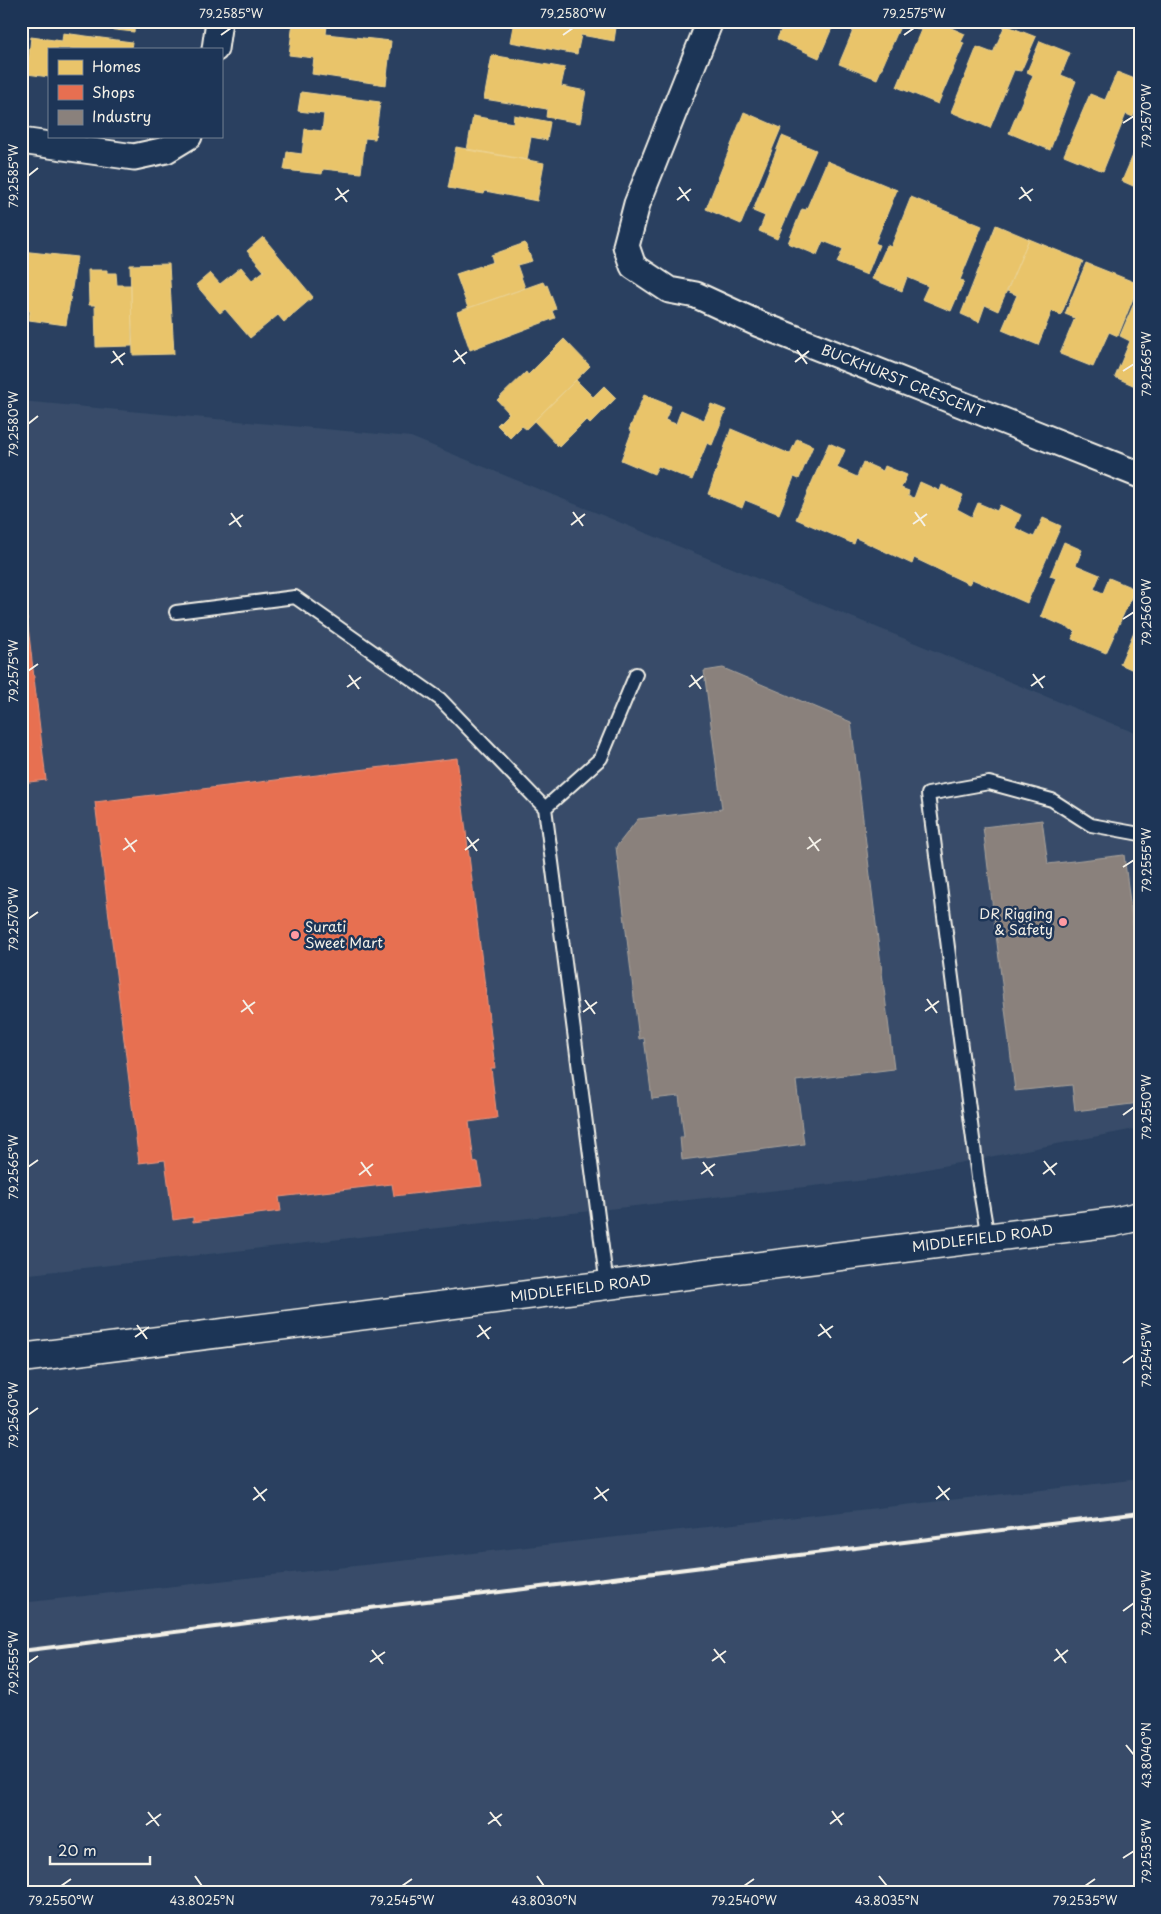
<svg xmlns="http://www.w3.org/2000/svg" width="1161" height="1914" viewBox="0 0 1161 1914" font-family="'Playpen Sans',sans-serif">
  <style>
    .built { fill: #374c69 }
    .homes { fill: #e9c46a; stroke: #ecd290 }
    .shops { fill: #e76f51; stroke: #eb967e }
    .industry { fill: #8a817c; stroke: #aaa39c }
    .lines { fill: none; stroke-linecap: round; stroke-linejoin: round }
    .lane-casing { stroke: #f4f1e8; stroke-width: 16 }
    .street-casing { stroke: #f4f1e8; stroke-width: 29 }
    .secondary-casing { stroke: #f4f1e8; stroke-width: 31 }
    .lane { stroke: #1d3557; stroke-width: 12 }
    .street { stroke: #1d3557; stroke-width: 25 }
    .secondary { stroke: #1d3557; stroke-width: 28 }
    .rail { stroke: #f4f1e8; stroke-width: 4 }
    .ticks { fill: none; stroke: #f4f1e8; stroke-width: 2 }
    .poi-dot { fill: #ff9aa2; stroke: #1d3557; stroke-width: 2 }
    .labels { text-anchor: middle; stroke-width: 5; stroke-linejoin: round; paint-order: stroke }
    .street-label { font-size: 14px; fill: #f4f1e8; stroke: #1d3557 }
    .poi-label { font-size: 14px; fill: #f4f1e8; stroke: #1d3557; text-anchor: end }
    .neatline { fill: none; stroke: #f4f1e8; stroke-width: 2 }
    .ticks-label { font-size: 12px; text-anchor: middle; fill: #f4f1e8 }
  </style>
  <rect width="100%" height="100%" fill="#2a4060"/>
  <filter id="ink" filterUnits="userSpaceOnUse"><feTurbulence type="fractalNoise" baseFrequency=".02" numOctaves="2"/><feDisplacementMap in="SourceGraphic" scale="10" xChannelSelector="R" yChannelSelector="G"/><feConvolveMatrix kernelMatrix="1 2 1 2 8 2 1 2 1" color-interpolation-filters="sRGB"/></filter>
  <g filter="url(#ink)">
    <path class="built" d="M21,401L411,437L1140,735V1128L875,1179L21,1275Z
      M1140,1479V1893H21V1603Z"/>
    <path class="homes" d="M85,21H135L134,32L98,28V23Z
      M514,21H617L614,41L581,35L577,54L510,42Z
      M785,21H835L819,58L777,39Z
      M857,21H910L909,24L902,22L877,79L839,64Z
      M917,21H952L949,27L965,34L961,42L964,43L938,104L897,87L921,30L914,27Z
      M293,22L327,26L326,34L391,41L386,85L312,74L314,58L289,55Z
      M1005,25L1036,37L1021,71L1014,70L990,128L951,112L977,47L993,53Z
      M63,33L132,42L131,49H49V77L27,74L31,37L62,41Z
      M1040,41L1070,53L1061,75L1076,81L1050,150L1009,133L1033,75L1027,72Z
      M492,55L565,68L561,86L586,91L580,123L546,117L547,109L484,99Z
      M1117,72L1140,81V101L1133,117L1126,114L1103,171L1064,155L1090,94L1105,100Z
      M301,92L380,102L375,139L365,138L361,173L323,169L322,174L284,170L287,152L302,154L305,129L322,131L324,114L298,111Z
      M744,112L781,128L741,224L706,209Z
      M514,115L550,122L547,140L531,137L527,160L467,150L473,116L513,123Z
      M782,136L816,150L777,239L759,231L765,216L753,211Z
      M1140,139V189L1122,181Z
      M456,147L544,163L537,201L485,191L484,194L448,188Z
      M827,161L897,190L875,243L879,245L867,275L837,263L843,249L823,241L817,255L788,243L802,209L806,210Z
      M911,197L982,226L960,280L964,281L951,311L922,299L928,286L907,277L902,291L872,279L887,245L891,247Z
      M996,225L1029,239L998,311L985,305L979,322L961,314Z
      M263,237L313,297L284,322L278,315L250,338L225,309L220,313L196,285L210,273L220,284L241,267L252,280L264,271L247,251Z
      M1029,239L1083,261L1061,315L1052,311L1038,345L1002,330L1017,295L1007,291Z
      M525,243L532,261L517,265L525,288L468,308L456,274L493,262L491,255Z
      M21,251L77,257L66,325L29,320L30,311L21,310Z
      M1086,263L1139,284L1118,336L1109,332L1093,367L1060,354L1075,318L1065,314Z
      M169,264L174,354L133,355L130,265Z
      M88,270H107V273H116L117,285H131L132,346L96,347L95,305H89Z
      M543,282L545,286L547,285L556,309L552,311L555,318L470,350L457,312Z
      M1140,289V373L1135,386L1115,377L1130,341L1120,336Z
      M564,339L590,366L526,429L522,426L510,438L497,425L509,413L497,400L526,372L528,375Z
      M576,380L593,397L604,386L616,398L590,424L586,420L559,447L534,421Z
      M644,395L671,406L665,420L676,424L681,410L704,420L711,404L726,410L712,445L707,443L692,480L658,466L654,474L621,460L632,431L629,430Z
      M731,429L790,454L797,439L813,446L799,479L794,477L779,514L745,500L742,508L708,494Z
      M829,443L845,450L837,468L857,477L863,462L883,471L885,466L907,475L901,488L909,491L908,495L914,498L920,482L940,491L942,485L963,495L957,509L972,517L978,503L997,511L1000,505L1021,515L1015,528L1034,537L1043,518L1061,526L1027,603L972,579L969,584L914,558L912,564L856,538L854,544L796,519Z
      M1064,542L1082,550L1076,565L1100,575L1094,589L1103,593L1109,578L1135,589L1106,653L1072,639L1075,631L1041,616L1056,578L1050,576Z
      M1140,618V673L1120,664Z"/>
    <path class="shops" d="M21,618H27L46,780L21,783Z
      M457,758L495,1068H491L497,1118L469,1122L474,1163L478,1162L482,1186L394,1196L392,1184L279,1197L281,1211L193,1222V1217L173,1220L165,1160L139,1163L95,802Z"/>
    <path class="industry" d="M723,668L851,722L894,1069L796,1081L804,1144L682,1160L680,1137H684L679,1096L652,1099L644,1038L639,1039L616,847L638,819L722,809L704,671Z
      M1042,820L1048,864L1124,855L1140,980V1103L1075,1111L1072,1085L1015,1091L983,827Z"/>
    <g class="lines">
      <g class="lane-casing">
        <path id="lane" d="M176,612L295,597L440,699L545,808L607,1286
          M545,808L601,758L636,674
          M988,1238L979,1185L928,794L989,783L1052,800L1091,825L1140,834"/>
      </g>
      <g class="street-casing">
        <g id="street">
          <path id="s1" d="M710,21L637,204L626,246L633,266L669,290L696,295L759,324L1140,475"/>
          <path d="M215,49L219,21"/>
          <path d="M21,141L134,157L166,150L189,136"/>
        </g>
      </g>
      <g class="secondary-casing">
        <g id="secondary">
          <path id="s2" d="M21,1358L1114,1222L1140,1216"/>
        </g>
      </g>
      <use href="#lane" class="lane"/>
      <use href="#street" class="street"/>
      <use href="#secondary" class="secondary"/>
      <path class="rail" d="M21,1651L1140,1513"/>
    </g>
  </g>
  <path class="ticks" d="M221,35L231,28M563,35L573,28M904,35L914,28M1123,123L1134,116M28,176L38,168M679,187L689,201M1021,187L1031,201M337,188L347,202M1019,199L1033,189M335,200L349,190M677,200L691,189M455,350L465,364M797,350L807,364M113,351L123,365M453,362L467,352M795,362L809,351M111,363L125,353M1123,371L1134,364M28,424L38,416M573,512L583,526M915,512L925,526M231,513L241,527M913,524L927,514M229,525L243,515M571,525L585,514M1123,619L1134,612M28,671L38,664M1033,674L1043,688M349,675L359,689M691,675L701,689M1031,686L1045,676M347,687L361,677M689,687L703,676M467,837L477,851M809,837L819,851M125,838L135,852M807,849L821,839M123,850L137,840M465,850L479,839M1123,867L1134,860M28,919L38,912M927,999L937,1013M243,1000L253,1014M585,1000L595,1014M925,1011L939,1001M241,1012L255,1002M583,1012L597,1002M1123,1115L1134,1107M1044,1161L1055,1175M361,1162L371,1176M703,1162L713,1176M28,1167L38,1160M701,1174L715,1164M1043,1174L1057,1163M359,1175L373,1164M820,1324L831,1338M137,1325L147,1339M479,1325L489,1339M818,1336L833,1326M135,1337L149,1327M477,1337L491,1327M1123,1363L1134,1355M28,1415L38,1408M938,1486L949,1500M254,1487L265,1501M596,1487L607,1501M594,1499L609,1489M936,1499L950,1488M253,1500L267,1489M1123,1611L1134,1603M714,1649L725,1663M1056,1649L1066,1663M372,1650L383,1664M712,1661L726,1651M1054,1661L1068,1650M370,1662L385,1652M28,1663L38,1656M1126,1745L1134,1755M832,1811L842,1825M148,1812L159,1826M490,1812L501,1826M488,1824L502,1814M830,1824L844,1813M146,1825L161,1814M1123,1858L1134,1851M195,1876L202,1886M537,1876L544,1886M879,1876L887,1886M61,1886L71,1879M402,1886L412,1879M744,1886L754,1879M1085,1886L1095,1879"/>
  <g class="poi-dot">
    <circle cx="1063" cy="922" r="5"/>
    <circle cx="295" cy="935" r="5"/>
  </g>
  <g class="labels">
    <g class="street-label">
      <text dy="5" stroke="none"><textPath href="#s1" startOffset="556">BUCKHURST CRESCENT</textPath></text>
      <text dy="5" stroke="none"><textPath href="#s2" startOffset="969">MIDDLEFIELD ROAD</textPath></text>
      <text dy="5" stroke="none"><textPath href="#s2" startOffset="564">MIDDLEFIELD ROAD</textPath></text>
    </g>
    <g class="poi-label">
      <text x="1053" y="919">DR Rigging<tspan x="1053" dy="16">&amp; Safety</tspan></text>
      <text x="305" y="932" text-anchor="start">Surati<tspan x="305" dy="16">Sweet Mart</tspan></text>
    </g>
  </g>
  <rect width="1161" height="1914" fill="none" stroke="#1d3557" stroke-width="55"/>
  <rect x="48" y="48" width="175" height="90" fill="#1d3557" stroke="#738091"/>
  <rect x="58" y="60" width="25" height="15" fill="#e9c46a" stroke="#738091"/>
  <text x="92" y="72" font-size="15" fill="#f4f1e8">Homes</text>
  <rect x="58" y="85" width="25" height="15" fill="#e76f51" stroke="#738091"/>
  <text x="92" y="98" font-size="15" fill="#f4f1e8">Shops</text>
  <rect x="58" y="110" width="25" height="15" fill="#8a817c" stroke="#738091"/>
  <text x="92" y="122" font-size="15" fill="#f4f1e8">Industry</text>
  <path d="M50 1856v8h100v-8" fill="none" stroke="#f4f1e8" stroke-width="2.5"/>
  <text x="58" y="1856" font-size="15" fill="#f4f1e8" stroke="#1d3557" stroke-width="4" paint-order="stroke">20 m</text>
  <rect x="28" y="28" width="1106" height="1858" class="neatline"/>
  <g class="ticks-label">
    <text x="231" y="18">79.2585°W</text>
    <text x="573" y="18">79.2580°W</text>
    <text x="914" y="18">79.2575°W</text>
    <text transform="translate(1147 116) rotate(-90)" y="4">79.2570°W</text>
    <text transform="translate(14 176) rotate(-90)" y="4">79.2585°W</text>
    <text transform="translate(1147 364) rotate(-90)" y="4">79.2565°W</text>
    <text transform="translate(14 424) rotate(-90)" y="4">79.2580°W</text>
    <text transform="translate(1147 612) rotate(-90)" y="4">79.2560°W</text>
    <text transform="translate(14 671) rotate(-90)" y="4">79.2575°W</text>
    <text transform="translate(1147 860) rotate(-90)" y="4">79.2555°W</text>
    <text transform="translate(14 919) rotate(-90)" y="4">79.2570°W</text>
    <text transform="translate(1147 1107) rotate(-90)" y="4">79.2550°W</text>
    <text transform="translate(14 1167) rotate(-90)" y="4">79.2565°W</text>
    <text transform="translate(1147 1355) rotate(-90)" y="4">79.2545°W</text>
    <text transform="translate(14 1415) rotate(-90)" y="4">79.2560°W</text>
    <text transform="translate(1147 1603) rotate(-90)" y="4">79.2540°W</text>
    <text transform="translate(14 1663) rotate(-90)" y="4">79.2555°W</text>
    <text transform="translate(1147 1755) rotate(-90)" y="4">43.8040°N</text>
    <text transform="translate(1147 1851) rotate(-90)" y="4">79.2535°W</text>
    <text x="61" y="1905">79.2550°W</text>
    <text x="202" y="1905">43.8025°N</text>
    <text x="402" y="1905">79.2545°W</text>
    <text x="544" y="1905">43.8030°N</text>
    <text x="744" y="1905">79.2540°W</text>
    <text x="887" y="1905">43.8035°N</text>
    <text x="1085" y="1905">79.2535°W</text>
  </g>
</svg>
